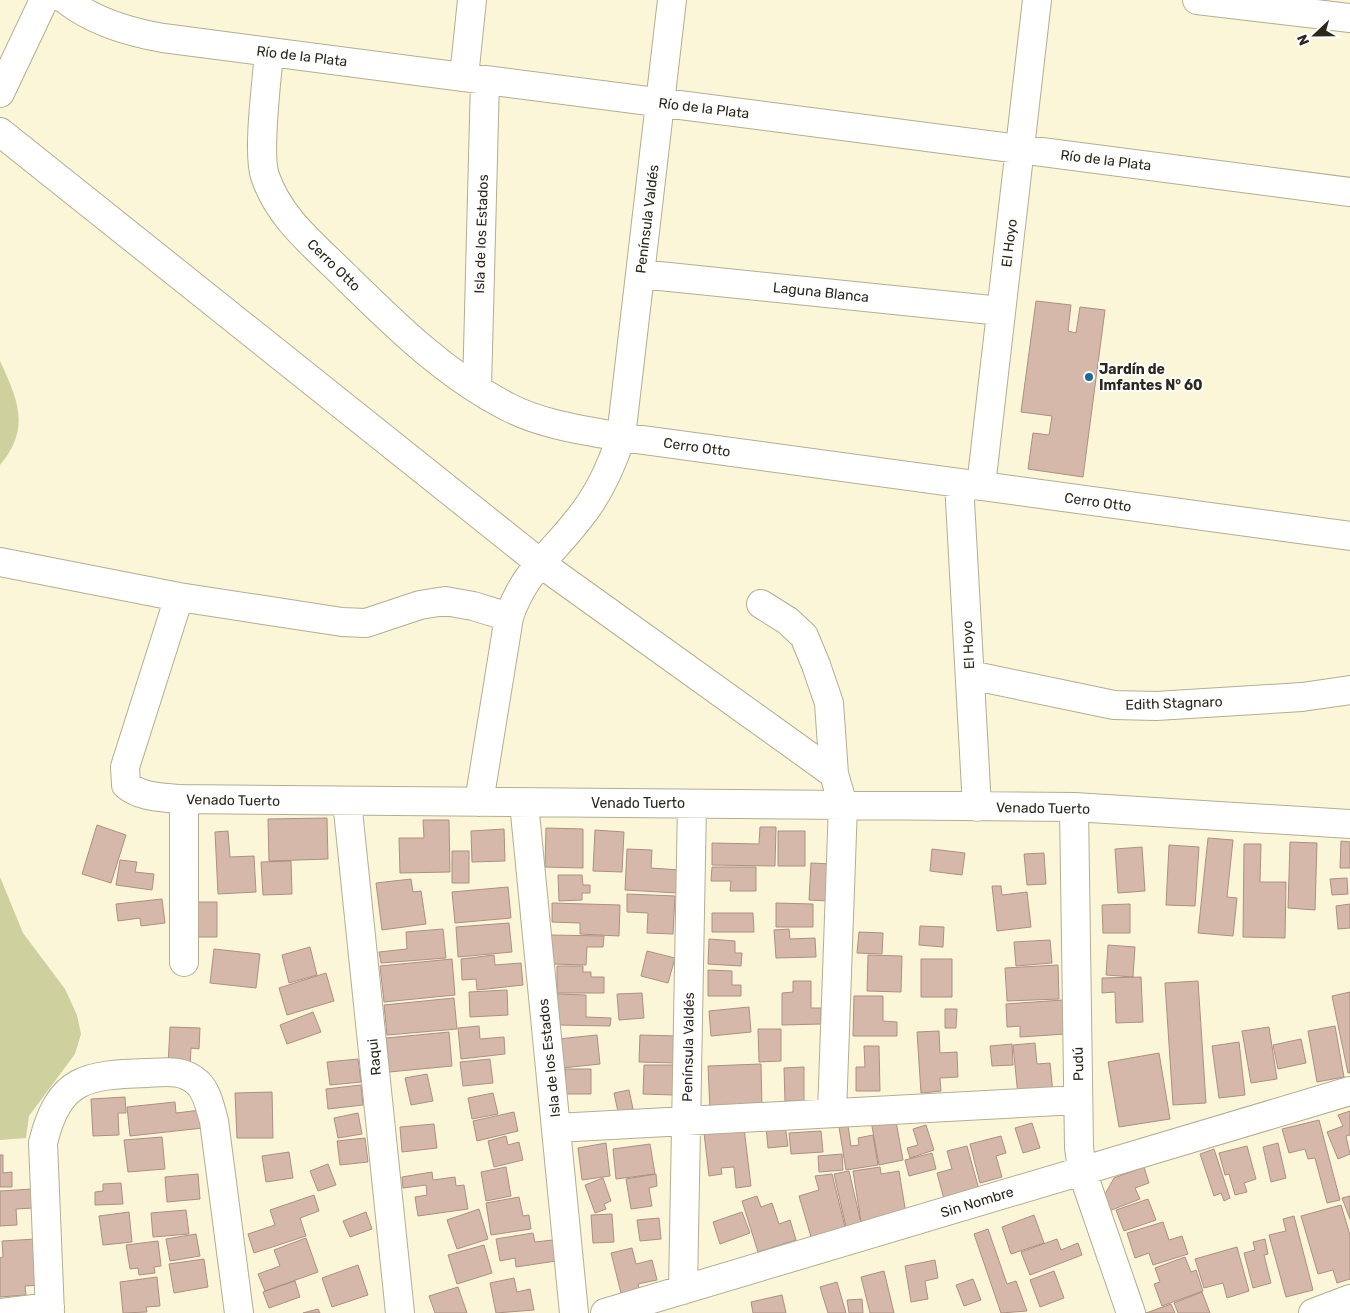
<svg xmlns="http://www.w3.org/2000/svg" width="1350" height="1313" viewBox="0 0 1350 1313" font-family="Rubik,sans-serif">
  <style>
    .green { fill: #ced19e }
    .building { fill: #d5b8aa; stroke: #ac9083 }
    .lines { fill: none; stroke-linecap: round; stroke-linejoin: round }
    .minor-casing { stroke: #b2ae92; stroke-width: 30 }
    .minor { stroke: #fff; stroke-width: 28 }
    .poi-dot { fill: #1c6a9c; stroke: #fff; stroke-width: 2 }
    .labels { text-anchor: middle; stroke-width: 4; stroke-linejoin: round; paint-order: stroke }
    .street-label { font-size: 14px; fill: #2b291e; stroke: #fff }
    .poi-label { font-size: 14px; font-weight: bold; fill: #2b291e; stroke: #fff; text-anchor: start }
  </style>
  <rect width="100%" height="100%" fill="#fbf6d8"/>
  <path class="green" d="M0,361C18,400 31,428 0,465Z
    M0,877L23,933L65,989L77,1015L81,1034L75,1054L29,1116L26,1138L0,1140Z"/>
  <path class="building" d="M1036,301L1071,305L1068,331L1076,333L1080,307L1105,310L1083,477L1028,469L1033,433L1049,435L1052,416L1021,412Z
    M327,818L328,859L269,861L268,819Z
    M423,820H449L450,872L400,873L399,838H424Z
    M97,825L126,835L111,883L82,874Z
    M760,827H776L775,866L712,865V843L759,844Z
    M546,828L583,829V868L545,867Z
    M504,829L505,861L472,862L471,831Z
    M595,830L624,832L622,872L593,871Z
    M228,831L230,857L254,856L256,892L218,894L215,832Z
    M778,831H805V866H778Z
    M1208,838L1233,840L1227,897L1237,898L1233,936L1198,933Z
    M1341,841L1350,842V868H1340Z
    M1290,842L1317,843L1315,910L1288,908Z
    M1244,844H1261L1260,882H1286L1285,938L1243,937Z
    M1169,845L1199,847L1195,906L1166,905Z
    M1142,847L1145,891L1118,893L1115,849Z
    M627,849L652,850L651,868L680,870L678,893L625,890Z
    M932,849L965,853L962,875L930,871Z
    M452,851H469V883H452Z
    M1044,853L1046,884L1027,885L1024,854Z
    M120,860L137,862L135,872L154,874L152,890L116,885Z
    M291,861L292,894L263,895L261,862Z
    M811,863L831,864L829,901L809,900Z
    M712,867H756V891H730L731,881H711Z
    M558,875H582L583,885H590V893H582V900L559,901Z
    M1347,878L1348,894L1332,895L1330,879Z
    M411,879L413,892L421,891L426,924L382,930L376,883Z
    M992,886H1001L1002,895L1027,892L1031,927L997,931Z
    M508,887L511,918L455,923L452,892Z
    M627,894L675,896L673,934L647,933L648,913L627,912Z
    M162,899L165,923L141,926L140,918L118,921L116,904Z
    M194,902H217V937H194Z
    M552,903L620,905L619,936L580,934V923L552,922Z
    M776,903L813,904V927H776Z
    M1130,904V933H1103L1102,905Z
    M1350,904V928L1338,929L1336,906Z
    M712,913H753L754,932H712Z
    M509,923L512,952L458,957L456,927Z
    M920,926L944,927L943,947L919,945Z
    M443,929L446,958L381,963L379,952L407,949L406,932Z
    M789,929L790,939L815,938L816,957L776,958L774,930Z
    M859,932L883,933L882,954L857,953Z
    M551,935L604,936L603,947H587L586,965L551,964Z
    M709,939L735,941V953H742L741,966L708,964Z
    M1050,940L1052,963L1016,966L1014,942Z
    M1108,945L1135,947L1133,977L1106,975Z
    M310,947L317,975L289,983L282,955Z
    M214,949L260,954L256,988L210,983Z
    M647,951L675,958L668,983L641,976Z
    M494,955L495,965L521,963L523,985L477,990L476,979L462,980L461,959Z
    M868,955L902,956L901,992L867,991Z
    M452,959L455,995L384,1002L380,966Z
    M921,959H952V997H921Z
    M1058,965L1059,999L1007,1001L1005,968Z
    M557,966H583V972H591V977H604V993H557Z
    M708,970L732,971V985H741V996H708Z
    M326,973L334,1001L287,1015L279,988Z
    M1141,977L1143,1022L1116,1023L1115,992L1102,993V978Z
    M793,981H811V1008H821V1024L782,1025V993L793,992Z
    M1198,981L1206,1103L1173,1105L1165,983Z
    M507,990L508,1015L470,1017L469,992Z
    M1350,992V1073H1348L1332,996Z
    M642,993L644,1018L619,1020L617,994Z
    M557,994L586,995V1017L611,1018L610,1026L557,1025Z
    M854,996H883V1021L897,1022V1036H853Z
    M454,998L457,1029L387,1035L384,1005Z
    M1063,1000L1065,1034L1020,1037V1026L1007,1027L1006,1004Z
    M749,1007L751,1032L711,1036L709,1011Z
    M945,1009H957L956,1028H945Z
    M313,1012L321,1032L287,1044L280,1025Z
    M479,1026L480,1039L504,1037L505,1054L461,1059L458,1028Z
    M1335,1026L1344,1077L1317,1082L1308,1031Z
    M170,1027L200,1028L199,1049L191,1048L190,1067L168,1066Z
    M1269,1027L1277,1079L1251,1083L1242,1031Z
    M758,1029H781V1061L759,1062Z
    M939,1031L940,1053L957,1052L958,1077L940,1078L941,1091L921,1093L917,1032Z
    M449,1032L452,1066L389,1072L386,1038Z
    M597,1035L600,1064L562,1068L558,1039Z
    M640,1035L677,1036L676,1063L639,1062Z
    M1301,1039L1306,1063L1278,1069L1273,1045Z
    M1239,1042L1245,1095L1219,1098L1212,1046Z
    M1035,1043L1037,1064L1050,1063L1053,1093L1018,1096L1013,1045Z
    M1012,1044L1013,1065L992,1066L990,1046Z
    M864,1046H879L880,1091H856V1067H865Z
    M1159,1053L1170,1119L1119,1127L1108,1062Z
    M358,1059L361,1082L330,1085L327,1062Z
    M490,1059L493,1083L463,1086L460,1062Z
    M761,1064L762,1109L710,1110L708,1066Z
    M644,1065H674L673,1095L643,1094Z
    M804,1067V1101H785L784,1068Z
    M565,1069H591V1094H565Z
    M427,1074L433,1101L411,1105L405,1078Z
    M361,1085L363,1105L328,1109L326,1089Z
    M629,1090L633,1109L618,1112L614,1093Z
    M272,1092L273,1138H237L235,1093Z
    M493,1093L498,1114L472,1119L468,1098Z
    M125,1097L126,1113H118L119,1135L93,1136L91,1099Z
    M175,1102L176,1113L201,1110L203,1128L130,1136L127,1107Z
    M1350,1111V1135L1346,1136L1350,1154L1338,1159L1327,1132L1343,1126L1338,1115Z
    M514,1112L518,1131L477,1141L473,1121Z
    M358,1113L362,1134L338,1138L334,1118Z
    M895,1116L903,1160L879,1165L871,1121Z
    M1319,1120L1340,1200L1327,1203L1315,1158L1308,1159L1305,1149L1289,1153L1282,1129Z
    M1032,1123L1040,1148L1023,1153L1015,1128Z
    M434,1124L437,1148L402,1152L400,1127Z
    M785,1125L788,1146L768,1148L766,1127Z
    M926,1125L934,1150L910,1158L907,1148L918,1145L913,1129Z
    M848,1126L851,1146L859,1145L858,1138L873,1135L878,1165L846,1170L839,1127Z
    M744,1128L751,1186L736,1188L734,1167L721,1168L722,1174L709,1176L704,1133Z
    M821,1131L823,1152L791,1154L789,1133Z
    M506,1136L508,1145L519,1142L523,1160L494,1167L488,1141Z
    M1001,1136L1006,1153L996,1156L1002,1177L980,1183L970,1144Z
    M162,1137L165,1169L128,1172L124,1140Z
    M365,1138L368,1162L340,1165L337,1141Z
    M606,1143L610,1176L582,1180L578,1148Z
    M1278,1143L1286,1178L1271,1182L1263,1147Z
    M650,1144L655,1174L616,1179L613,1149Z
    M967,1146L980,1193L945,1203L937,1173L952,1169L947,1151Z
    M1247,1146L1256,1179L1244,1183L1247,1192L1235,1195L1229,1174L1225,1175L1219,1153Z
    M1214,1149L1230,1198L1224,1201L1221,1193L1214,1196L1200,1154Z
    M289,1152L293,1178L266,1182L262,1156Z
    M932,1153L936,1169L909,1176L905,1160Z
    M842,1154L843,1170L819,1172L818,1156Z
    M0,1155H3V1173L12,1172V1187H0Z
    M328,1164L336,1185L318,1191L310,1171Z
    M506,1167L511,1196L486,1201L481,1172Z
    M880,1167L881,1174L899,1171L906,1214L861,1222L853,1171Z
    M1144,1167L1149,1183L1135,1188L1140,1199L1109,1211L1104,1196L1114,1178Z
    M849,1171L861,1223L846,1227L834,1174Z
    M432,1172L433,1180L455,1177L456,1186L464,1185L468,1209L418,1216L415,1197L427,1195L426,1185L403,1188L402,1177Z
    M198,1174L200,1199L167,1202L165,1177Z
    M656,1174L657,1186L649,1188L652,1206L631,1209L626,1179Z
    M832,1174L845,1227L811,1237L799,1196L819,1190L815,1176Z
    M603,1178L611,1201L604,1204L606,1209L595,1213L585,1185Z
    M121,1183L123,1204L95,1205V1192L103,1191V1184Z
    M32,1189L33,1208L16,1209L17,1225L0,1226V1191Z
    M314,1195L319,1211L300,1218L306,1236L254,1253L248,1234L275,1225L270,1210Z
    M757,1196L761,1207L772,1203L779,1224L790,1220L796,1240L758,1252L742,1201Z
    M1350,1196V1219L1342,1198Z
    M519,1197L523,1216L529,1215L531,1229L491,1235L486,1203Z
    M1148,1199L1156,1220L1124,1231L1116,1210Z
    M1341,1205L1350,1235V1279L1337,1283L1333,1270L1318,1274L1301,1216Z
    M479,1209L488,1239L457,1249L447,1220Z
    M186,1210L189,1234L153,1237L151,1213Z
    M129,1212L132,1242L103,1245L99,1216Z
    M366,1212L372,1229L350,1237L343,1221Z
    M742,1212L750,1233L720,1244L713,1222Z
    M612,1214L614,1242L593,1243L591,1215Z
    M1034,1215L1044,1243L1011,1254L1002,1227Z
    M1294,1216L1313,1290L1286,1297L1269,1235L1286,1231L1283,1219Z
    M659,1218L661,1239L640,1241L637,1220Z
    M1163,1222L1169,1240L1182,1236L1188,1254L1153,1265L1149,1253L1135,1258L1127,1233Z
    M988,1229L1007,1284L1016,1281L1027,1311L1001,1313L974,1234Z
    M533,1233L535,1242L553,1240L556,1261L516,1267L515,1258L500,1261L496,1239Z
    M196,1234L200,1256L170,1261L166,1239Z
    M306,1238L318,1272L265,1291L258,1274L280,1266L274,1250Z
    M36,1239L40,1285L25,1286L26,1295L0,1297V1258L3,1257L2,1241Z
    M1057,1239L1061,1250L1078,1243L1082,1255L1030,1275L1021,1252Z
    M1265,1239L1268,1254L1264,1255L1271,1283L1253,1288L1244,1253L1255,1250L1253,1242Z
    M158,1241L161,1266L154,1267L155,1273L139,1275L138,1268L130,1269L126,1245Z
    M484,1245L492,1273L457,1284L448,1255Z
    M1237,1247L1249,1291L1227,1298L1223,1283L1204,1288L1195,1259Z
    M632,1248L636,1264L652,1260L657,1280L638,1284L640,1293L622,1297L611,1253Z
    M1185,1257L1191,1272L1196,1270L1203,1291L1162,1306L1154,1284L1160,1282L1155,1268Z
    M204,1259L208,1287L174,1293L169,1264Z
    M935,1260L938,1278L925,1281L928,1299L911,1302L905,1266Z
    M358,1265L368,1295L332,1307L322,1278Z
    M884,1271L894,1313H870L861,1277Z
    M1054,1271L1064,1298L1040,1307L1030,1280Z
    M157,1277L160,1306L146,1307L147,1312L123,1313L120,1282Z
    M514,1278L517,1292L530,1289L534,1310L496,1313L490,1283Z
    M973,1279L981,1300L964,1306L956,1285Z
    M295,1281L300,1297L269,1308L263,1292Z
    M837,1282L846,1313H828L820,1287Z
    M458,1287L467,1313H435L429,1296Z
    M1202,1292L1210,1313H1178L1174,1303Z
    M782,1295L786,1313H753L751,1302Z
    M862,1299L863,1313H849L847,1300Z
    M1171,1304L1175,1313H1146Z
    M318,1309L320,1313H303Z"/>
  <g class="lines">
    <g class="minor-casing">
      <path id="minor" d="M66,0C94,22 128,32 163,38L1350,192
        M1197,0L1350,18
        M269,52C267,80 257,153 265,176C279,218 314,245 344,275C394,324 445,375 508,407C543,425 583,430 621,437L1350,536
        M464,77L472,0
        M0,93L44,0
        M0,132L540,563L834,774L843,805L832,1113
        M640,274L1001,311
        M477,389L485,80
        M959,483L977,807
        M981,486L1037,0
        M0,562L179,597L342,622L366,623L420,605L445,601L473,606L509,617
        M179,597L125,767L126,785C141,797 159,797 178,799L1074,807L1350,824
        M761,604L788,621L804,636L816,665L829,703L834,774
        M970,675L1114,705L1156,706L1302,697L1350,690
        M347,801L400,1313
        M479,802L509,617C524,572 549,557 577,521C598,496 611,468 621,437L672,0
        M524,803L574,1313
        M1074,807L1079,1147L1082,1171L1131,1313
        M184,962V799
        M556,1128L1078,1100
        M683,1290L692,804
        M0,1313L50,1307
        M50,1313L43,1143C59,1077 87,1075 147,1073C166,1072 183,1069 198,1083C208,1093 210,1108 214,1121L239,1313
        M605,1313L1350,1091
        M1313,1313L1350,1299"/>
    </g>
    <use href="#minor" class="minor"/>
  </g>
  <circle class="poi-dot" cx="1089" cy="377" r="5"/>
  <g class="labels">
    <g class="street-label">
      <text transform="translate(302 56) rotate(7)" y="5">Río de la Plata</text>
      <text transform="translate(704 108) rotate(7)" y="5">Río de la Plata</text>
      <text transform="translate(1106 160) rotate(7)" y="5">Río de la Plata</text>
      <text transform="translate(647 219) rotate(-83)" y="5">Península Valdés</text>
      <text transform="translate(481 234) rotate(-88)" y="5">Isla de los Estados</text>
      <text transform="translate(1009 243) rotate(-83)" y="5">El Hoyo</text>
      <text transform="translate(334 265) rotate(44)" y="5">Cerro Otto</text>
      <text transform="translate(821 292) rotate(6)" y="5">Laguna Blanca</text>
      <text transform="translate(697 447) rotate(8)" y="5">Cerro Otto</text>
      <text transform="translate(1098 502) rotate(8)" y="5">Cerro Otto</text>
      <text transform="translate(968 645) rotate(-93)" y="5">El Hoyo</text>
      <text transform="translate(1174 703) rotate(-2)" y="5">Edith Stagnaro</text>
      <text transform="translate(233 800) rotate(1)" y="5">Venado Tuerto</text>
      <text x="638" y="808">Venado Tuerto</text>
      <text transform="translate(1043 808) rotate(1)" y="5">Venado Tuerto</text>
      <text transform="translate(688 1047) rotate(-89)" y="5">Península Valdés</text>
      <text transform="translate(374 1057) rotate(-96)" y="5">Raqui</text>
      <text transform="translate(549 1058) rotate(-96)" y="5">Isla de los Estados</text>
      <text transform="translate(1078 1064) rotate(-91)" y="5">Pudú</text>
      <text transform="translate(977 1202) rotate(-17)" y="5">Sin Nombre</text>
    </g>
    <g class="poi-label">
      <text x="1099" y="374">Jardín de<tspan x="1099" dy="16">Imfantes N° 60</tspan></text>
    </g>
  </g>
  <g transform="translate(1315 35) rotate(248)" stroke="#ffffff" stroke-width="4" paint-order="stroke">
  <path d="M0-4L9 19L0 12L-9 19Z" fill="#2b291e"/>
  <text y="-8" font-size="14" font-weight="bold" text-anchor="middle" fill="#2b291e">N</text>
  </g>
</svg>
